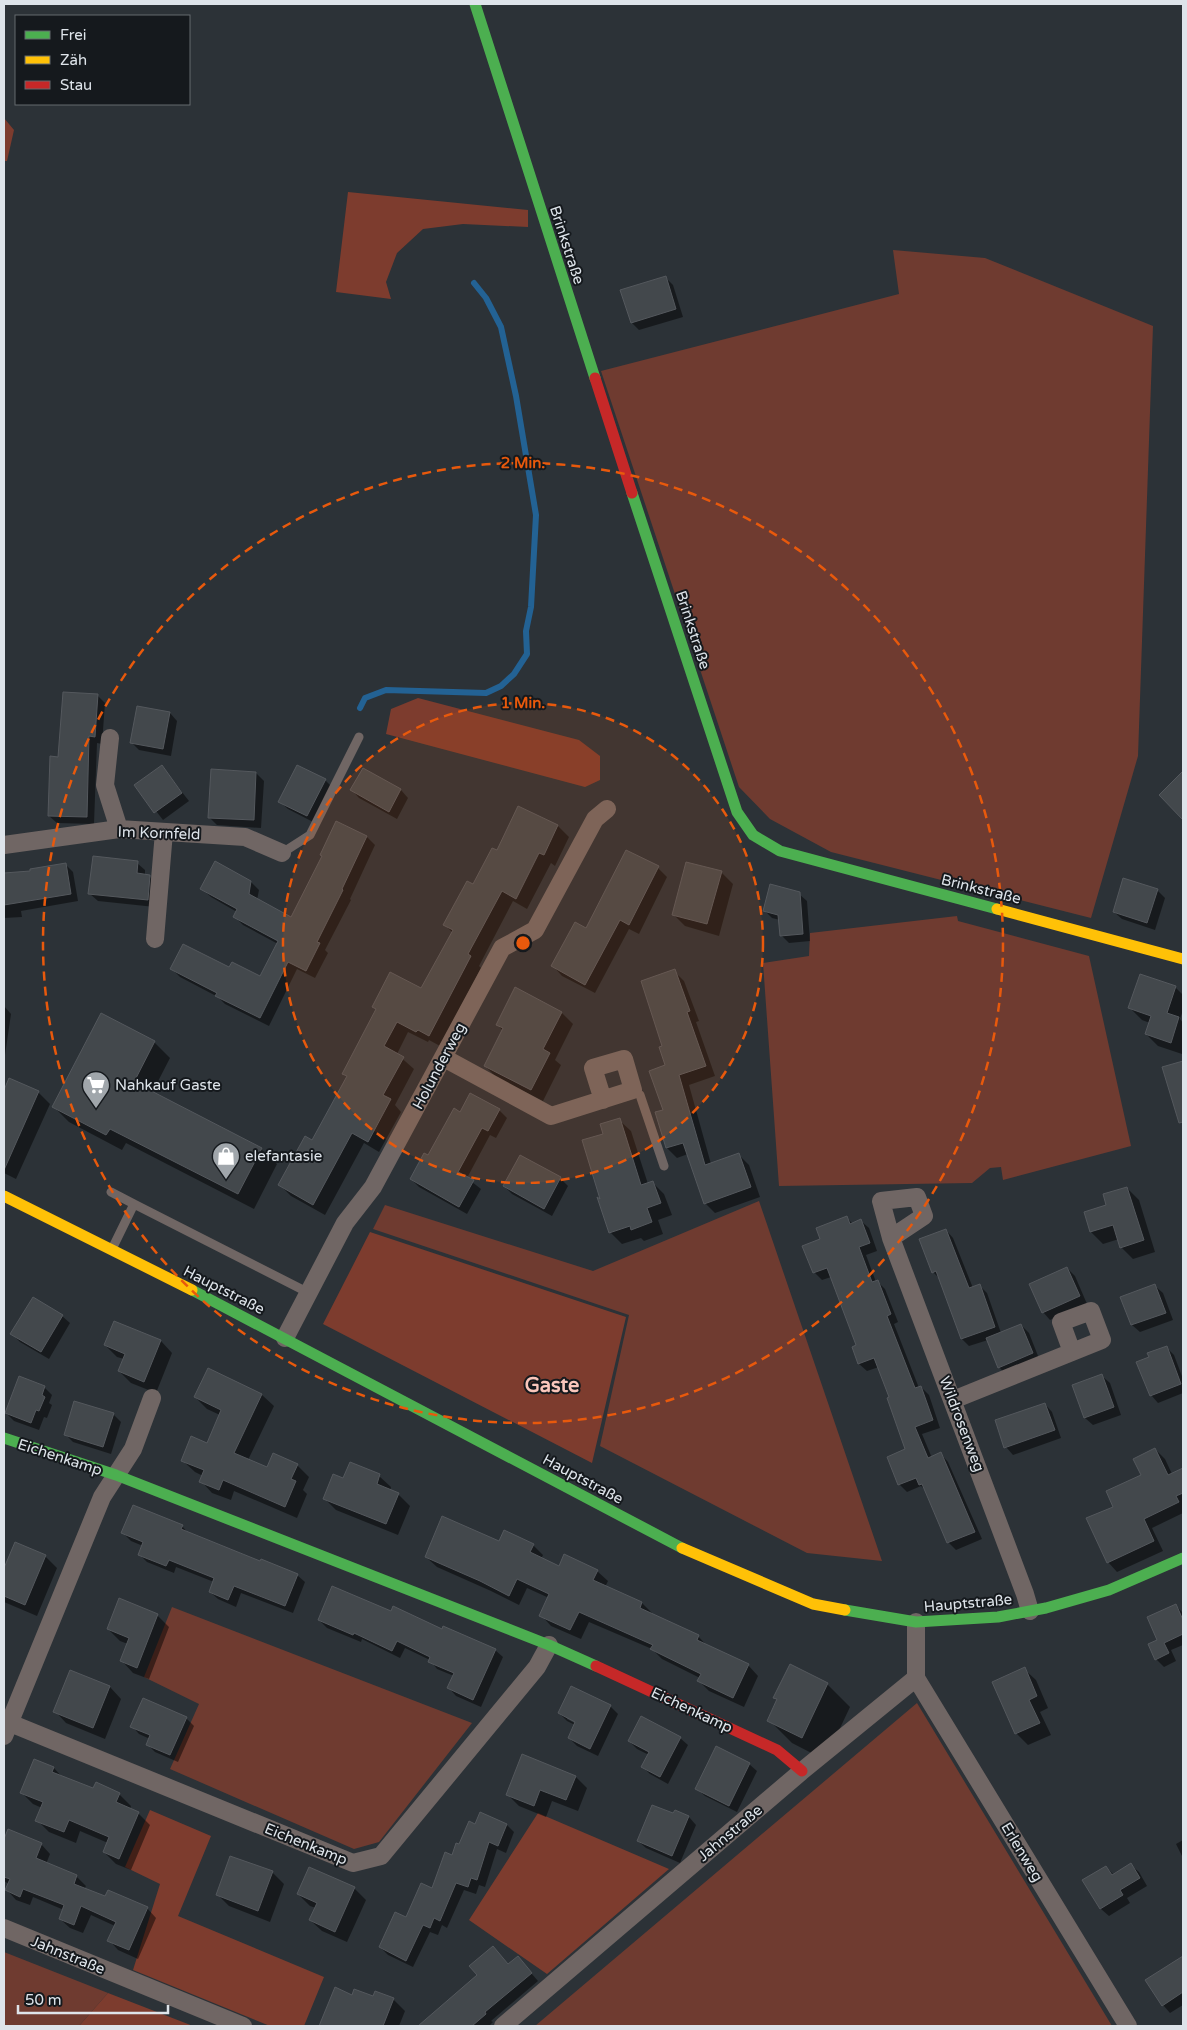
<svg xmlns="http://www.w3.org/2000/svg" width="1187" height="2030" viewBox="0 0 1187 2030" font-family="'Varela Round',sans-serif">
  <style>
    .green { fill: #6f3b30 }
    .forest { fill: #7d3c2e }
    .shadow { fill: #0007; fill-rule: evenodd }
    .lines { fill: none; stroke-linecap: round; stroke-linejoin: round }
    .stream { stroke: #236294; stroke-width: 6 }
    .building { fill: #43484c; stroke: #54585d }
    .lane { stroke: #706664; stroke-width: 9 }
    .street { stroke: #706664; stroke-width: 18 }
    .fast { stroke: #4caf50; stroke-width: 11 }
    .slow { stroke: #ffc107; stroke-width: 11 }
    .jam { stroke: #c62828; stroke-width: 11 }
    .ring { fill: none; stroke: #e8590c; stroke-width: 2.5; stroke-dasharray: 9 6 }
    .labels { text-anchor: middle; stroke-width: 4; stroke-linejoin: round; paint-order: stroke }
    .street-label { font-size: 15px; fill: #dee4ea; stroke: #15191d }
    .poi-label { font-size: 15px; fill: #dee4ea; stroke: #15191d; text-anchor: start }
    .district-label { font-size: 20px; font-weight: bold; fill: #f9c6bb; stroke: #15191d }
    .centre { fill: #e8590c; stroke: #15191d; stroke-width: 2.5 }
    .ring-label { font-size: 15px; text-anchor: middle; font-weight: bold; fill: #e8590c; stroke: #15191d; stroke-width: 4; stroke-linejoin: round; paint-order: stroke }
  </style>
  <rect width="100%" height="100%" fill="#2c3237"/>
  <path class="green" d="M893,250L985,258L1153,326L1138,756L1091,918L831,852L770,819L739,787L601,371L899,294Z
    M957,916L958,921L1089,956L1131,1146L1003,1180L1001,1167L990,1168L972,1183L779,1186L763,963L809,956L810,933Z
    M759,1201L882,1561L807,1553L600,1446L629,1315L373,1229L385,1205L593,1271Z
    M172,1607L472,1723L379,1842L354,1849L170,1769L199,1704L144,1677Z
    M917,1703L1112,2026H535Z
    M4,1952L108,1993L79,2026H4Z"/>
  <path class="forest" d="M4,118L14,130L7,161H4Z
    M348,192L528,210V227L463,224L423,229L397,253L386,282L391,299L336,292Z
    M418,698L579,740L600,756V780L585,787L386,734L391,709Z
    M370,1232L626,1317L592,1463L323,1324Z
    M150,1810L211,1836L178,1916L324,1977L304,2026H270L133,1970L160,1884L125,1867Z
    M538,1813L669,1869L547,1974L469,1920Z
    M108,1993L193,2026H79Z"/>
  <path class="shadow" d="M665,277L673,285L683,317L639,330L632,323Z
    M98,696L105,703L102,744L97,743L94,824L57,823L49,816L59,758Z
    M170,713L177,721L171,756L139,750L131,742Z
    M162,767L189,801L163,820L136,785Z
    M363,769L401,790L408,798L397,819L359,798L352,790Z
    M256,773L264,781L261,828L217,825L210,818Z
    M325,780L333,788L315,823L288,809L280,802Z
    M519,807L558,826L569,837L555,866L551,863L527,909L513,901L479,966L481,968L440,1046L429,1040L428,1042L408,1032L397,1054L414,1069L395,1105L401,1112L379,1152L364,1143L325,1215L291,1196L280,1185L313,1142L348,1078L344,1073L422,990L453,933L445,925L497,852Z
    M337,822L367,837L375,845L350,899L351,900L325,950L328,953L315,978L297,969L269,1026L225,1004L218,997L180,977L172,969H230L261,977L278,944L243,925L235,917L237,912L211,897L202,889L251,882L259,890L257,900L291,919L323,857Z
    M137,863L145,870V875L149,876L157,884L155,907L98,901L90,894Z
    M65,864L73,872L78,901L21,911L22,917L4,918V874L32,873Z
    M658,868L667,877L639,934L629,929L595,993L562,976L553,966L587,929Z
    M721,872L733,884L719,936L685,926L674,915Z
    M1157,890L1165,898L1155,930L1122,919L1114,912Z
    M799,894L807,901L810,941L789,943L781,935L780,920L772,918L764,910Z
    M674,971L684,981L699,1021L696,1022L715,1076L689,1085L711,1164L739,1155L749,1165L760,1197L715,1213L705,1203L688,1154L677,1158L667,1148L664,1111L667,1066L664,1047Z
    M1175,987L1183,995V1010L1180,1019L1183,1023L1182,1054L1158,1046L1146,1034L1150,1023L1142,1020L1130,1008Z
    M4,1006L11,1014L4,1062Z
    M562,1013L573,1024L555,1060L561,1065L543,1101L497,1078L485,1066L503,1031L498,1025Z
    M154,1042L170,1058L152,1093L261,1149L277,1164L254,1209L126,1143L122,1150L69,1122L54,1107Z
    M10,1080L38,1092L50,1104L16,1179L4,1173V1094Z
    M470,1094L499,1110L507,1118L496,1138L490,1135L467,1178L481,1189L467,1214L419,1187L411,1179L460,1113Z
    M619,1120L631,1131L648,1184L652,1182L664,1194L672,1215L658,1220L663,1234L644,1241L641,1238L622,1244L610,1232L604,1134Z
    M560,1178L568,1186L552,1216L512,1194L504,1186Z
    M1127,1188L1139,1200L1155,1252L1133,1259L1121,1247L1119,1239L1103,1244L1091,1232L1085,1213L1108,1206Z
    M847,1218L853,1224L861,1221L869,1228L877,1251L866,1255L876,1282H878L885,1289L898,1322L894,1324L919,1388L921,1387L929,1395L940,1428L922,1434L932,1458L941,1454L948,1462L982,1539L956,1550L948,1542L927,1491L921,1486L907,1492L899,1484L907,1449L879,1367L867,1371L859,1364L853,1348L858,1346L831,1277L822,1280L814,1272L821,1240Z
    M946,1230L953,1238L973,1288L980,1286L987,1293L1001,1333L1021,1325L1029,1333L1040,1361L1006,1375L999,1367L988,1340L969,1346L962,1339L940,1279L933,1272Z
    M1067,1268L1075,1276L1087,1304L1050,1320L1043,1312Z
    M1155,1286L1163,1293L1173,1320L1140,1332L1132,1325L1122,1298Z
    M62,1316L70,1323L49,1359L20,1342L12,1334Z
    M161,1341L172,1353L156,1393L131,1383L119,1371L124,1359L117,1357L105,1345Z
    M1166,1347L1174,1355L1183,1379V1393L1158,1403L1151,1395L1150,1357Z
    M208,1369L262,1395L274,1406L248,1460L268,1469L297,1465L309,1477L303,1490L307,1494L297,1518L234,1491L231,1500L212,1493L201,1481L203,1476L195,1472L183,1461L208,1444L220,1415L207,1409L195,1397Z
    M1102,1376L1110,1383L1121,1415L1093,1425L1085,1418L1073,1386Z
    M44,1387L52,1395L49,1403L52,1405L47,1418L44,1417L39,1430L14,1421L6,1413Z
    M1045,1404L1052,1412L1061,1438L1013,1455L1006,1447Z
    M113,1414L121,1422L111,1454L73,1442L65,1434Z
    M1155,1449L1165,1459L1172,1474L1183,1469V1513L1152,1528L1163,1551L1117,1572L1108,1562L1114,1507L1142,1476Z
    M379,1476L391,1487L390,1491L398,1494L410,1506L398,1535L336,1510L325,1499L344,1480Z
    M182,1526L189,1534L261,1563L297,1575L305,1582L293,1613L241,1593L236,1607L218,1599L210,1592L214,1582L176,1567L174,1573L147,1562L140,1555L143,1546L131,1541L123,1533Z
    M15,1543L45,1556L57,1568L37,1616L4,1602V1571Z
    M500,1543L533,1545L543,1555L541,1559L560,1568L565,1556L597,1571L608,1581L605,1587L642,1603L652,1613L651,1615L698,1636L708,1647L748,1665L758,1676L744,1707L709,1691L699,1681L700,1678L662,1659L652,1649L589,1622L581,1639L551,1626L541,1615L549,1598L527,1588L519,1605L491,1591L437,1567L426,1557Z
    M1175,1605L1183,1613V1645L1171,1650L1176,1661L1164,1667L1156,1659L1159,1640Z
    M391,1612L495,1650L503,1657L481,1707L456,1696L449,1688L454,1676L437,1669L430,1660L405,1648L400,1658L362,1639L361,1642L327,1628L319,1620Z
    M157,1615L169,1627L149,1679L133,1673L122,1661L128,1644L120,1641L108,1629Z
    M790,1666L827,1684L850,1707L825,1760L792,1743L769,1720L778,1701L775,1697Z
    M1024,1669L1036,1680L1048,1708L1040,1712L1051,1735L1028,1745L1016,1733Z
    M71,1672L110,1687L121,1699L105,1739L66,1723L55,1711Z
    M610,1706L618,1714L598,1756L577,1746L569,1738L575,1725L567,1721L559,1713ZM567,1716L581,1724L580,1726L567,1719Z
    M186,1718L194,1726L178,1762L155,1752L147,1744L150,1739L139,1734L132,1726Z
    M680,1738L688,1745L668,1784L650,1774L643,1767L649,1755L637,1749L629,1741Z
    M34,1761L54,1768L63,1778L94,1790L119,1794L131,1806L130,1809L138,1813L150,1825L131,1870L116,1864L104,1852L108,1843L80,1831L76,1843L49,1832L37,1820L42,1808L33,1804L22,1793Z
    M749,1764L757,1771L737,1812L705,1796L697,1789Z
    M576,1777L587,1788L578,1811L552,1801L546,1817L519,1806L508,1795Z
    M675,1811L689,1817L696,1825L680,1863L646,1848L638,1841L674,1815Z
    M481,1814L507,1825L514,1832L506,1853L497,1849L485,1887L479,1885L476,1894L464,1890L447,1928L442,1925L438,1935L430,1932L413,1967L388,1955L380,1947L433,1890L453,1856L476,1826Z
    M8,1831L41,1844L50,1854L46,1864L76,1876L86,1886L84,1889L105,1898L147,1908L156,1918L138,1959L118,1950L109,1940L115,1926L91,1915L83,1933L70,1928L60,1919L64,1910L33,1897L30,1905L16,1900L7,1890L9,1884L4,1881V1843Z
    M1183,1840V1858L1176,1844Z
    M1131,1865L1139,1872L1147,1886L1127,1898L1130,1903L1109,1916L1101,1909L1084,1881L1106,1867L1114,1875Z
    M272,1872L284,1884L270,1922L229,1906L217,1894Z
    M354,1888L366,1900L347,1942L322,1931L310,1920L316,1908L310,1906L298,1894Z
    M1183,1958V2005L1170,2013L1163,2005L1147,1981Z
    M509,1965L525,1966L538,1981L491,2021L493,2022L489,2026H420L479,1975Z
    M336,1989L353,1996L393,1999L405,2011L399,2026H320Z"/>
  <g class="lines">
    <path class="stream" d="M360,708L365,698L386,690L486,693L501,686L514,674L527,654L526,631L531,607L536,515L516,396L501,327L486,298L474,283"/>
  </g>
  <path class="building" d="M666,276L676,309L631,323L620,290Z
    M63,692L98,694L95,737L89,736L87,817L48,816L50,756L58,757Z
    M137,706L170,712L163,749L130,743Z
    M162,765L182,793L154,813L134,785Z
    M297,765L326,779L307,816L278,802Z
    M363,768L401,789L389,812L350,790Z
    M211,769L256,772L254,820L208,818Z
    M1183,771V820L1159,795Z
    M518,806L558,825L544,855L539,853L516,899L502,891L468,954L471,956L429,1036L418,1030L416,1032L397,1022L384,1046L404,1057L383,1095L391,1099L368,1142L352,1133L313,1205L278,1185L305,1136L312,1140L347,1076L342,1074L376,1009L372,1007L390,972L421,988L453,930L443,925L467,881L473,884L492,848L497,850Z
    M336,821L367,836L342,889L343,890L317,942L320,943L306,971L288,962L260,1018L215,996L217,993L170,969L183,944L229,967L232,962L260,976L278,941L233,917L237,909L200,889L215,861L251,881L249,894L291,917L322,856L320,855Z
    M626,850L659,866L629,925L620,920L585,985L551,966L575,922L586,928Z
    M93,856L138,861L137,873L150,875L148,900L88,894Z
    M686,862L722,871L707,924L672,915Z
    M66,863L71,894L4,905V873L30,871V869Z
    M1123,878L1158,889L1147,923L1113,912Z
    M770,884L800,892L803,934L780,936L778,915L763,911Z
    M675,969L690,1011L687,1012L706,1066L679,1075L705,1165L739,1153L751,1187L704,1204L683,1143L666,1148L655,1112L663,1110L649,1071L665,1065L659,1047L662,1046L641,981Z
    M1140,974L1176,986L1167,1013L1179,1017L1171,1043L1145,1034L1151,1016L1128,1008Z
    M515,987L562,1012L543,1049L550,1053L531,1090L484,1066L503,1028L496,1025Z
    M101,1013L155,1041L134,1082L262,1148L238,1194L110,1129L106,1135L52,1107Z
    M1183,1061V1122L1179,1123L1162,1067Z
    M9,1078L39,1091L4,1170V1090Z
    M470,1093L500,1109L488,1131L482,1128L458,1172L474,1180L459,1207L410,1179L424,1153L428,1155L454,1108L460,1112Z
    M620,1118L641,1185L653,1181L661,1203L647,1208L652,1222L631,1230L630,1226L609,1233L597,1197L600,1199L582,1140L603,1134L600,1124Z
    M520,1155L561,1177L544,1209L503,1186Z
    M1127,1187L1144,1240L1120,1248L1113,1225L1090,1232L1084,1212L1106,1205L1103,1194Z
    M847,1216L850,1224L861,1219L870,1243L859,1247L872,1282L878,1280L891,1314L887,1316L915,1388L921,1386L933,1420L915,1427L928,1458L941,1452L975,1532L947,1543L922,1484L919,1485L916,1478L898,1485L887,1457L905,1449L887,1398L889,1397L874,1358L858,1364L852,1347L856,1345L827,1268L813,1273L802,1246L820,1239L816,1228Z
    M946,1229L969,1288L980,1284L995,1327L961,1339L936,1271L932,1273L919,1239Z
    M1067,1267L1080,1296L1042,1313L1029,1284Z
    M1155,1284L1166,1313L1131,1325L1120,1297Z
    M33,1297L63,1315L41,1352L10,1334Z
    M114,1321L161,1340L144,1382L118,1371L125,1354L104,1345Z
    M1021,1324L1033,1353L998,1368L986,1338Z
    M1167,1346L1181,1384L1150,1396L1136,1362L1149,1357L1147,1353Z
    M208,1368L262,1394L234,1453L267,1467L273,1453L298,1464L291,1479L296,1481L285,1507L223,1480L219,1490L199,1482L204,1470L181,1461L191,1436L207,1443L221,1410L194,1397Z
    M1102,1374L1114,1407L1084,1418L1072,1385Z
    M19,1376L45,1386L42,1395L45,1397L39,1411L36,1410L31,1423L5,1413Z
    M74,1401L114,1413L103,1447L64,1435Z
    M1045,1403L1055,1430L1004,1448L995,1420Z
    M1155,1448L1168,1475L1183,1468V1493L1176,1496L1179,1502L1144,1519L1154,1541L1107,1563L1086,1518L1113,1507L1106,1491L1141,1475L1133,1459Z
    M350,1462L380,1474L377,1484L399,1493L386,1524L323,1499L333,1474L343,1478Z
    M133,1505L183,1525L181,1529L260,1561L261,1559L298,1574L285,1606L234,1586L228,1600L209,1592L214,1578L169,1560L166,1566L138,1555L143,1542L121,1533Z
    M442,1516L499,1541L504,1530L534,1544L530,1552L559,1566L564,1554L598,1570L593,1580L642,1602L640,1608L699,1635L697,1640L749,1664L733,1698L697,1681L701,1674L650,1649L653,1645L579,1612L570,1630L539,1616L549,1594L517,1579L509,1596L480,1581L425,1557Z
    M15,1542L46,1555L25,1605L4,1596V1568Z
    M332,1586L391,1611L393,1606L442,1629L443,1626L496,1649L473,1700L447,1688L454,1673L428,1662L430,1657L397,1641L392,1651L354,1633L353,1635L318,1620Z
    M119,1598L158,1614L137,1668L120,1661L129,1638L107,1629Z
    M1176,1604L1183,1620V1634L1164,1643L1169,1653L1155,1660L1148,1644L1157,1640L1147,1617Z
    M790,1664L828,1683L802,1738L767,1721L777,1699L773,1698Z
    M1025,1667L1037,1696L1029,1700L1040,1723L1015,1734L992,1682Z
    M70,1670L110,1686L93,1728L53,1712Z
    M571,1686L611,1705L590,1749L568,1738L575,1722L558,1713Z
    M143,1698L187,1717L170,1755L146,1745L150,1735L130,1727Z
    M641,1716L681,1737L660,1777L641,1767L649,1752L628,1741Z
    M716,1746L750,1763L729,1806L695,1789Z
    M522,1754L576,1776L566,1800L540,1790L534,1806L506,1795Z
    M34,1759L54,1767L52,1772L93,1788L96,1782L120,1793L116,1802L139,1812L119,1859L103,1852L109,1837L69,1820L64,1832L35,1821L43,1802L20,1793Z
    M652,1805L673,1813L675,1810L689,1816L672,1856L637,1841Z
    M480,1812L507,1824L498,1846L489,1842L477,1880L471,1878L468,1887L456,1883L440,1921L434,1918L430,1928L423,1925L406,1961L379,1947L395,1912L406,1917L421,1883L432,1888L445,1852L452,1855L456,1843L459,1844L469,1821L475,1824Z
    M8,1829L42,1843L36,1858L77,1875L74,1884L105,1896L108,1890L148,1907L129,1950L107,1941L116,1922L81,1906L74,1925L59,1919L64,1905L23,1889L20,1897L5,1890L10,1879L4,1877V1839Z
    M230,1856L273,1871L258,1911L216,1895Z
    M1131,1863L1140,1878L1120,1890L1123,1895L1100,1909L1082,1880L1106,1866L1112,1875Z
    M309,1867L355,1887L335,1932L309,1920L317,1903L297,1894Z
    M493,1946L508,1964L518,1956L532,1973L485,2012L486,2014L472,2026H418L477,1975L469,1966Z
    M1183,1956V1992L1162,2006L1145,1980Z
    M335,1987L352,1995L354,1989L373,1996L375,1991L394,1998L383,2026H319Z"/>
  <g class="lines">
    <path class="lane" d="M282,853L310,835L359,737
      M633,1090L640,1095L664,1166
      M111,1192L134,1204
      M113,1247L134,1204L309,1293"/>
    <path class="street" d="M110,738L105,785L119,829
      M4,845L119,829L245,837L282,853
      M155,939L164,832
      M444,1058L551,1116L633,1090L624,1059L593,1068L603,1100
      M891,1238L924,1216L917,1197L881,1201L891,1238L1025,1594L1030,1611
      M285,1338L345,1223L373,1187L502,948L535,930L595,819L607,809
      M953,1400L1102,1340L1091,1311L1061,1322L1072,1352
      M916,1678L1128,2026
      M10,1723L353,1863L381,1856L537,1667L549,1645
      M4,1736L102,1497L133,1449L152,1398
      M4,1928L243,2026
      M503,2026L802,1771L916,1678V1622"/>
    <path class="fast" d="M475,4L595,378
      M632,493L737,812L753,835L780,851L997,909
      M192,1290L682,1548
      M4,1438L116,1475L549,1645L596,1666
      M845,1610L916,1622L998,1617L1046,1608L1109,1590L1183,1558"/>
    <path class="slow" d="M997,909L1183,959
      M4,1196L192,1290
      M682,1548L813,1604L845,1610"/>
    <path class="jam" d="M595,378L632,493
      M596,1666L777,1750L802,1771"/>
  </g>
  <circle cx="523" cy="943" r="240" fill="#e8590c" fill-opacity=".12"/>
  <g class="ring">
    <circle cx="523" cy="943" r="240"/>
    <circle cx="523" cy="943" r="480"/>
  </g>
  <defs>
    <g id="supermarket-pin" transform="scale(1.4375)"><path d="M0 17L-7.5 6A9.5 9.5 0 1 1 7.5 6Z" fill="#a0a6ab" stroke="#15191d"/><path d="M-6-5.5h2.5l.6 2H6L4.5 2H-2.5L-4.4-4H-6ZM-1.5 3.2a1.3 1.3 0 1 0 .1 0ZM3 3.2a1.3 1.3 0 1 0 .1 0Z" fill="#fff"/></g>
    <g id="shop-pin" transform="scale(1.4375)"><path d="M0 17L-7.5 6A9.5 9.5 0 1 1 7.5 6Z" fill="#a0a6ab" stroke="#15191d"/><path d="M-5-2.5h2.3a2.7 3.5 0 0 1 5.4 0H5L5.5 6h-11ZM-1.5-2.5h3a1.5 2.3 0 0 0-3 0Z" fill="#fff"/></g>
  </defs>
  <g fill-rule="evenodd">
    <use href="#supermarket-pin" x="96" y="1085"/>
    <use href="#shop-pin" x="226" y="1156"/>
  </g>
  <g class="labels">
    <g class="street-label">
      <text transform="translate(567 245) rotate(72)" y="5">Brinkstraße</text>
      <text transform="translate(693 630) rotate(72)" y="5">Brinkstraße</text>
      <text transform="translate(159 833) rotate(2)" y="5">Im Kornfeld</text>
      <text transform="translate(981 889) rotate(14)" y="5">Brinkstraße</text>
      <text transform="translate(439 1066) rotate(-62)" y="5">Holunderweg</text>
      <text transform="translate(224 1290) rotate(27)" y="5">Hauptstraße</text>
      <text transform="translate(962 1424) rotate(69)" y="5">Wildrosenweg</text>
      <text transform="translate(60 1457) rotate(18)" y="5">Eichenkamp</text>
      <text transform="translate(583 1479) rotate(28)" y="5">Hauptstraße</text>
      <text transform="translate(968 1603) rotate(-5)" y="5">Hauptstraße</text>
      <text transform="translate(692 1710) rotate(25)" y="5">Eichenkamp</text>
      <text transform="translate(730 1833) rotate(-40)" y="5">Jahnstraße</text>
      <text transform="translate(306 1844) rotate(22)" y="5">Eichenkamp</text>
      <text transform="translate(1022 1852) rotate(59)" y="5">Erlenweg</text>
      <text transform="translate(68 1955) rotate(22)" y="5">Jahnstraße</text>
    </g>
    <g class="poi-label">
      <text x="115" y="1090">Nahkauf Gaste</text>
      <text x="245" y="1161">elefantasie</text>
    </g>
    <g class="district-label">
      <text x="552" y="1392">Gaste</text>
    </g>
  </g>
  <circle cx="523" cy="943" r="8" class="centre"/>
  <g class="ring-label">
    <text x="523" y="468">2 Min.</text>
    <text x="523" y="708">1 Min.</text>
  </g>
  <rect width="1187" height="2030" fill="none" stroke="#dee4ea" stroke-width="10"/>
  <rect x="15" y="15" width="175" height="90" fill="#15191d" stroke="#656a6f"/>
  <rect x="25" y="31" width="25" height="8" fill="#4caf50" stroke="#656a6f"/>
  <text x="60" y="40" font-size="15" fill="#dee4ea">Frei</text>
  <rect x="25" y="56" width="25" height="8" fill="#ffc107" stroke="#656a6f"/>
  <text x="60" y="65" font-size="15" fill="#dee4ea">Zäh</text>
  <rect x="25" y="81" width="25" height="8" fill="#c62828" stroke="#656a6f"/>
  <text x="60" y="90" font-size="15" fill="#dee4ea">Stau</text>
  <path d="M18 2005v8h150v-8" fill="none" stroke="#dee4ea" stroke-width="2.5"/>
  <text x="25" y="2005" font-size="15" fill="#dee4ea" stroke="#15191d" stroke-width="4" paint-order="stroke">50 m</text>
</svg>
